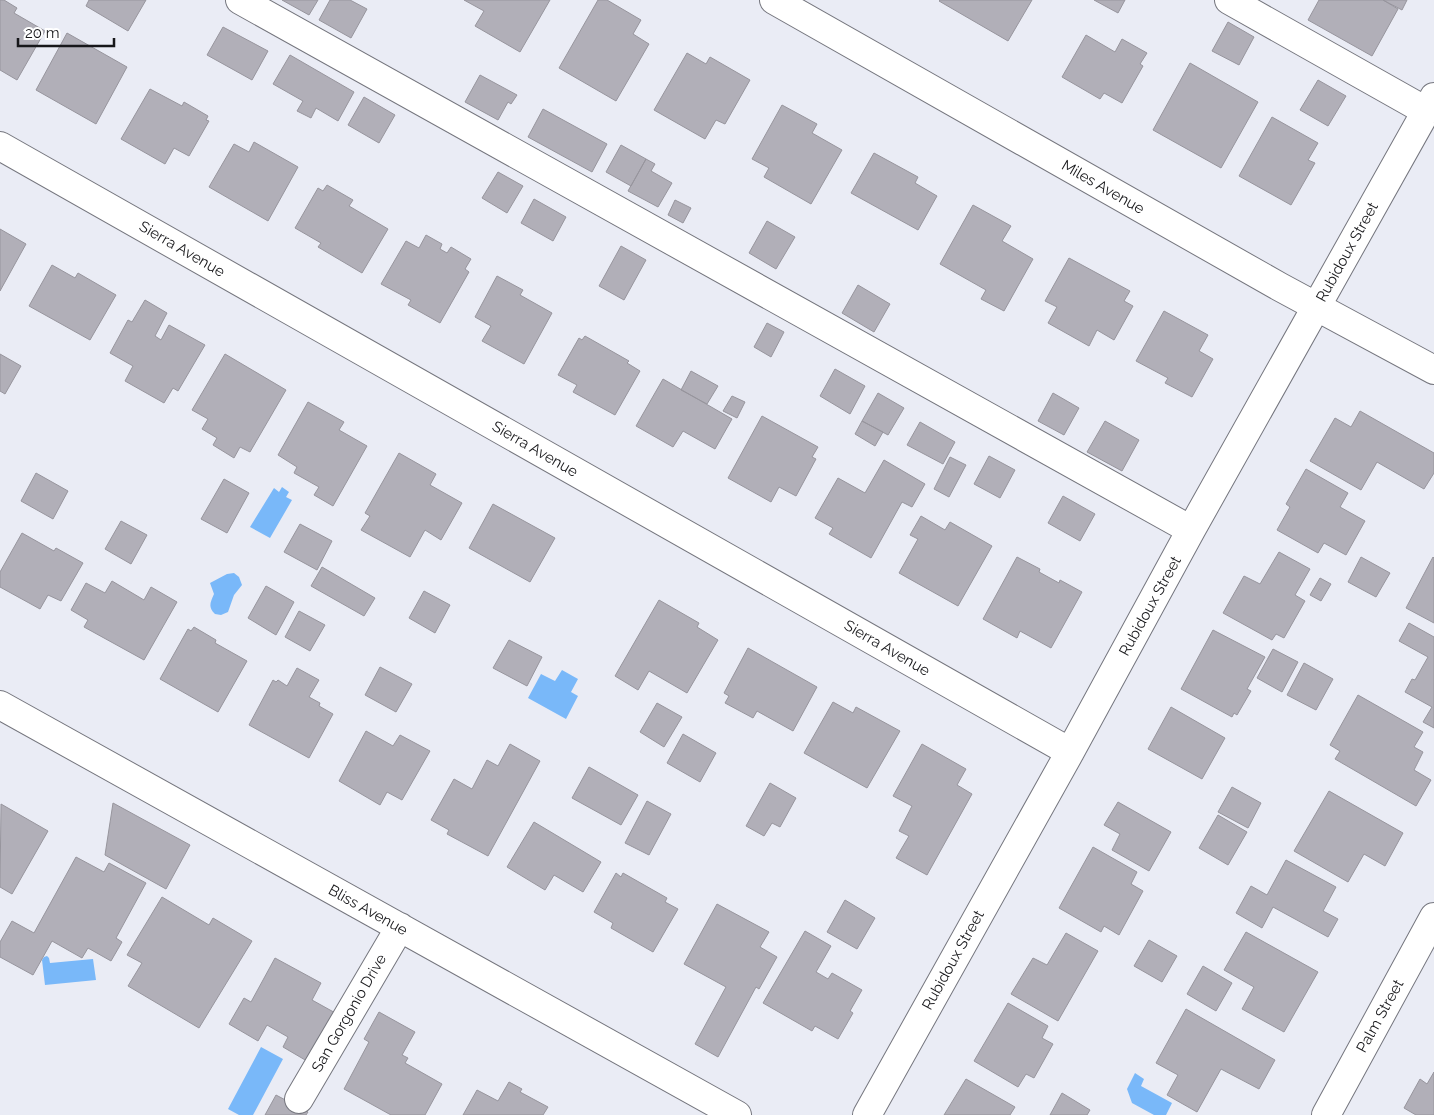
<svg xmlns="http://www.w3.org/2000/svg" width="1434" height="1115" viewBox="0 0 1434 1115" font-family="Raleway,sans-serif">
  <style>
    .water { fill: #79b8f9 }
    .building { fill: #b1afb8; stroke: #97959d }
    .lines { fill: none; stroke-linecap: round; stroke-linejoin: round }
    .minor-casing { stroke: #75767e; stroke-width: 30 }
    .minor { stroke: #fff; stroke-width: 28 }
    .labels { text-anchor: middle; stroke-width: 4.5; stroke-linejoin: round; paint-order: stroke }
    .street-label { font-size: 15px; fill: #17171a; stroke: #fff }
  </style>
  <rect width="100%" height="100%" fill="#eaecf5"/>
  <path class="water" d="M282,487L289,492L286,497L292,500L270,538L250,527L274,488L279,492Z
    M234,573L239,577L242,585L234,595L228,612L221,615L215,614C208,607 210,603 214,594L210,583L227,574Z
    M562,670L578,679L571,692L578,696L566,719L528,698L541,674L555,681Z
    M47,956L49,958L50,963L93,959L96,980L45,985L42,960L44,957Z
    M261,1047L283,1059L253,1115H239L228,1109Z
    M1135,1073L1144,1079L1141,1086L1172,1103L1166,1115H1154L1132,1103L1127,1089Z"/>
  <path class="building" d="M0,0H4L17,8L14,13L45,31L17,80L0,70Z
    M89,0H146L128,31L86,6Z
    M282,0H318L309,15Z
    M330,0H350L367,9L351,38L319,20Z
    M464,0H550L520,52L475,26L484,11Z
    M598,0H607L641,20L633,34L649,44L616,101L559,68Z
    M940,0H1032L1008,41L939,1Z
    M1094,0H1125L1118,13Z
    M1319,0H1383L1398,9L1372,56L1308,20Z
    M1383,0H1407L1402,10Z
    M1228,22L1254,37L1239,65L1212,51Z
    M223,27L268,51L252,80L207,55Z
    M67,33L127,67L96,124L36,90Z
    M1086,35L1115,52L1122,39L1147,53L1140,64L1143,66L1122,103L1104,93L1100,99L1062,77Z
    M687,53L706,64L710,57L750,80L725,124L716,120L705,139L654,110Z
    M290,55L354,92L338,121L316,108L311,118L297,111L303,101L273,84Z
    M1190,63L1258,102L1221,168L1153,130Z
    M480,75L517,95L511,104L508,102L498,120L465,102Z
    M1318,80L1346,96L1328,126L1300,110Z
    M150,89L182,106L184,102L208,116L206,120L209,121L189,156L174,148L165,164L121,139Z
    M364,97L395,115L379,143L348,125Z
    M782,105L817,124L812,133L842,150L811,204L764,177L769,168L752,159Z
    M543,109L607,144L592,172L528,137Z
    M1272,117L1318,143L1308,160L1315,163L1291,205L1239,176Z
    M254,142L298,167L268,221L209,187L234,144L249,152Z
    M621,145L646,159L631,186L606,172Z
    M874,153L918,177L915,183L937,196L918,230L851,193Z
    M646,159L655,164L651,171L672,183L658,207L628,191Z
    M498,172L523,186L507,213L482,198Z
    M327,185L353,200L349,206L388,229L362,273L318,247L321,243L295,228L318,188L323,191Z
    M534,199L566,217L553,241L521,223Z
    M675,200L691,208L683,223L668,215Z
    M973,205L1011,226L1002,241L1033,259L1004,311L981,299L986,290L940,264Z
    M767,221L795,237L776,269L749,253Z
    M0,229L26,244L0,291Z
    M426,235L442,244L440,249L447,253L451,247L471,259L465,269L469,272L440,323L408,305L411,300L381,284L406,241L419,248Z
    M621,246L646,260L624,300L599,286Z
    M1069,258L1130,291L1124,301L1133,306L1114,340L1097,330L1089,346L1048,323L1057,307L1045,301Z
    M52,265L75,278L78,273L116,295L90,340L29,306Z
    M497,276L523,290L520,295L552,313L524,364L482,341L491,326L475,317Z
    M858,285L890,304L874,332L842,313Z
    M145,300L167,313L155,336L161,340L169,325L205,345L178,391L173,388L164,403L125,381L133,366L110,353L128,320L132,322Z
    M1164,311L1208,335L1199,351L1213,359L1192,397L1165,383L1168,378L1136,361Z
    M767,323L784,332L771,357L754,347Z
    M585,336L629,361L627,363L640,371L615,415L573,392L577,385L558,375L579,338L582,340Z
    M0,354L21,366L5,394L0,391Z
    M225,354L286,390L250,452L240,447L234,458L213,445L217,438L202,429L208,419L192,410Z
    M835,369L865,386L850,414L820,396Z
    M691,371L718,386L707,404L681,390Z
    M663,379L732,419L715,449L683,431L673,447L636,426Z
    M878,393L904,408L888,435L862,421Z
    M1053,393L1079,408L1064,435L1038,421Z
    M732,396L745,402L737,418L723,411Z
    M308,402L344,422L339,430L367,446L333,506L314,495L319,487L294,473L297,467L278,455Z
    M1360,411L1434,453V473L1424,489L1377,462L1361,490L1310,461L1335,418L1351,427Z
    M762,416L818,447L812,457L816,459L796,496L779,487L771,502L728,478Z
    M862,421L883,432L875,446L855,434Z
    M1105,421L1139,440L1122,471L1087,452Z
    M920,422L955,442L943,464L907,445Z
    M399,453L436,474L430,485L462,503L441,540L425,530L410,557L361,530L370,516L365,513Z
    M989,456L1015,470L1000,498L974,484Z
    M950,457L966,465L949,497L934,489Z
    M884,460L925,484L912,507L902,502L871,558L829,534L833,528L815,518L838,478L865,493Z
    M1306,469L1348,493L1340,507L1365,521L1346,555L1324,543L1318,553L1277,530L1290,507L1286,504Z
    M36,473L68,491L53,519L21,501Z
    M224,479L249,493L227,533L201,519Z
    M1063,496L1095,514L1080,541L1048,523Z
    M493,504L555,538L530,582L469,548Z
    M921,516L945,530L950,522L992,546L958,606L899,573L918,539L910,535Z
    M121,521L147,535L131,564L105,549Z
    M300,524L332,541L317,570L284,552Z
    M22,533L54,551L56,548L83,563L61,601L48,595L40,609L0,587V572Z
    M1279,552L1310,569L1295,595L1305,601L1284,638L1276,634L1272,640L1223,613L1244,576L1260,584Z
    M1017,557L1040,569L1039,572L1059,583L1060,580L1082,592L1051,648L1020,631L1017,638L983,619Z
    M1361,557L1390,573L1376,597L1348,582Z
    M1433,557L1434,558V623L1406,608Z
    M322,567L375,598L364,616L311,586Z
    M1320,578L1331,584L1321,601L1310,595Z
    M112,581L144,600L151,587L177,602L144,660L84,627L88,620L71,610L86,583L105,593Z
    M266,586L294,602L276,635L248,618Z
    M424,591L450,605L435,633L409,618Z
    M659,600L699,623L697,627L718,640L687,693L649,671L638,690L615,676Z
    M299,611L325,625L310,651L285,637Z
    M1409,623L1434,637V728L1423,722L1432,707L1405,692L1412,679L1415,680L1428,657L1399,641Z
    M194,627L216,640L215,643L247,661L218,712L160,679L188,629L191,631Z
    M1213,630L1265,657L1247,689L1251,691L1237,715L1234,713L1232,717L1181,689Z
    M509,640L542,657L527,686L493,668Z
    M748,648L817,687L793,731L757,711L753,718L725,703L729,696L724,693Z
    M1273,649L1298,662L1282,692L1257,678Z
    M1304,663L1333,679L1316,710L1287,695Z
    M380,667L412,684L396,712L365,695Z
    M297,668L319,680L309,697L320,703L319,706L333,714L309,758L249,725L273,680L276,682L278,680L287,686Z
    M1358,695L1423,732L1414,747L1423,752L1414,770L1431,780L1416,806L1335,759L1340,751L1330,745Z
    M833,702L853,713L856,707L900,731L867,788L804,753Z
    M657,703L682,717L664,747L640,732Z
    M1171,707L1225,738L1202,779L1148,749Z
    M366,731L393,746L400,735L430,751L402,800L387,792L380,805L339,781Z
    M683,734L716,753L700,782L667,763Z
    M510,744L540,761L488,856L447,834L449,830L431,820L454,779L472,789L487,760L498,766Z
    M922,744L966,769L957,785L972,794L927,875L896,858L909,836L899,831L912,806L893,796Z
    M589,767L638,795L621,825L572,798Z
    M770,783L796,798L780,827L772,823L764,836L746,826Z
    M1232,787L1261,803L1248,828L1218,812Z
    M1329,791L1403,833L1385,866L1364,854L1348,882L1294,851Z
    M647,801L671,814L649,855L625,843Z
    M1118,802L1171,832L1149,871L1112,850L1120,834L1104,825Z
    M113,803L190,845L166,889L105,855Z
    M1,804L48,831L12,894L0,887Z
    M1218,815L1247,832L1228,865L1199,848Z
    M534,822L601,862L583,892L554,875L545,890L507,867Z
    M1093,847L1137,872L1131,884L1143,891L1119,935L1104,926L1101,932L1059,908Z
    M76,857L104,872L109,863L146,883L116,938L122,942L111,961L88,948L82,958L52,941L33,975L0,957V942L12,921L34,933Z
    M1286,860L1336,887L1323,911L1338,919L1328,937L1273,907L1262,928L1236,913L1251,886L1267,895Z
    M616,873L621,877L623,873L667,898L665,902L678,909L653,952L611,928L613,923L594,912Z
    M162,897L209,925L213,918L252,941L199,1028L128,986L142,963L127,955Z
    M845,900L875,918L857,949L827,932Z
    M717,904L769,932L760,947L777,957L759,989L756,987L718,1057L695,1044L726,987L684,964Z
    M805,931L831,946L816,972L828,979L832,973L862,990L850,1011L853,1013L838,1039L815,1026L812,1031L763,1003Z
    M1246,932L1318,972L1284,1032L1242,1009L1254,987L1224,970Z
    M1066,933L1098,951L1058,1021L1011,994L1033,958L1047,965Z
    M1149,940L1177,956L1162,982L1134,966Z
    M275,958L321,983L312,1000L339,1015L312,1064L283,1047L288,1037L267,1025L258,1041L229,1024L244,998L251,1002Z
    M1203,966L1232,983L1216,1011L1187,994Z
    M1008,1003L1048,1026L1042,1038L1053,1044L1034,1078L1026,1074L1018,1087L974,1061Z
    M1186,1009L1275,1060L1259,1089L1221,1069L1197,1112L1167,1095L1178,1075L1156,1063Z
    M379,1012L415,1032L402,1055L408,1058L405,1063L442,1084L425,1115H391L344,1089L369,1042L364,1039Z
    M1434,1072V1115H1416L1404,1108L1420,1079L1427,1084Z
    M966,1079L1015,1107L1010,1115H944Z
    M509,1082L522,1089L520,1092L548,1107L543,1115H463L477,1090L498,1101Z
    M1062,1093L1090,1110L1087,1115H1050Z
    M276,1095L308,1112L306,1115H265Z"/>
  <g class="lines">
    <g class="minor-casing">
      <path id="minor" d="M240,0L1191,530
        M774,0L1280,287L1434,370
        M1229,0L1426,111
        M0,146L1070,752
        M0,705L737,1115
        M299,1099L400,927
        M867,1115L1070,752L1191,530L1434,97
        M1326,1115L1434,917"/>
    </g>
    <use href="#minor" class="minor"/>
  </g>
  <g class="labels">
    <g class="street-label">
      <text transform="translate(1103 187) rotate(30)" y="5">Miles Avenue</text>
      <text transform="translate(182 249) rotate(30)" y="5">Sierra Avenue</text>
      <text transform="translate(1347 252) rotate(-61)" y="5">Rubidoux Street</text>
      <text transform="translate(535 449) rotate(30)" y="5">Sierra Avenue</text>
      <text transform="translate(1150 606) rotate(-61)" y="5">Rubidoux Street</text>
      <text transform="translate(887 648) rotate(30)" y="5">Sierra Avenue</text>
      <text transform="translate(368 910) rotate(29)" y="5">Bliss Avenue</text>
      <text transform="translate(953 960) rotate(-61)" y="5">Rubidoux Street</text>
      <text transform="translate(349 1013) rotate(-60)" y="5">San Gorgonio Drive</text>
      <text transform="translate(1380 1016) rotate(-61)" y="5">Palm Street</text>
    </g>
  </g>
  <path d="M18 38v8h96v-8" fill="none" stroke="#17171a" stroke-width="2.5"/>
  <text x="25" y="38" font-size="15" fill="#17171a" stroke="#ffffff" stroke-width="4" paint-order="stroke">20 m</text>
</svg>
